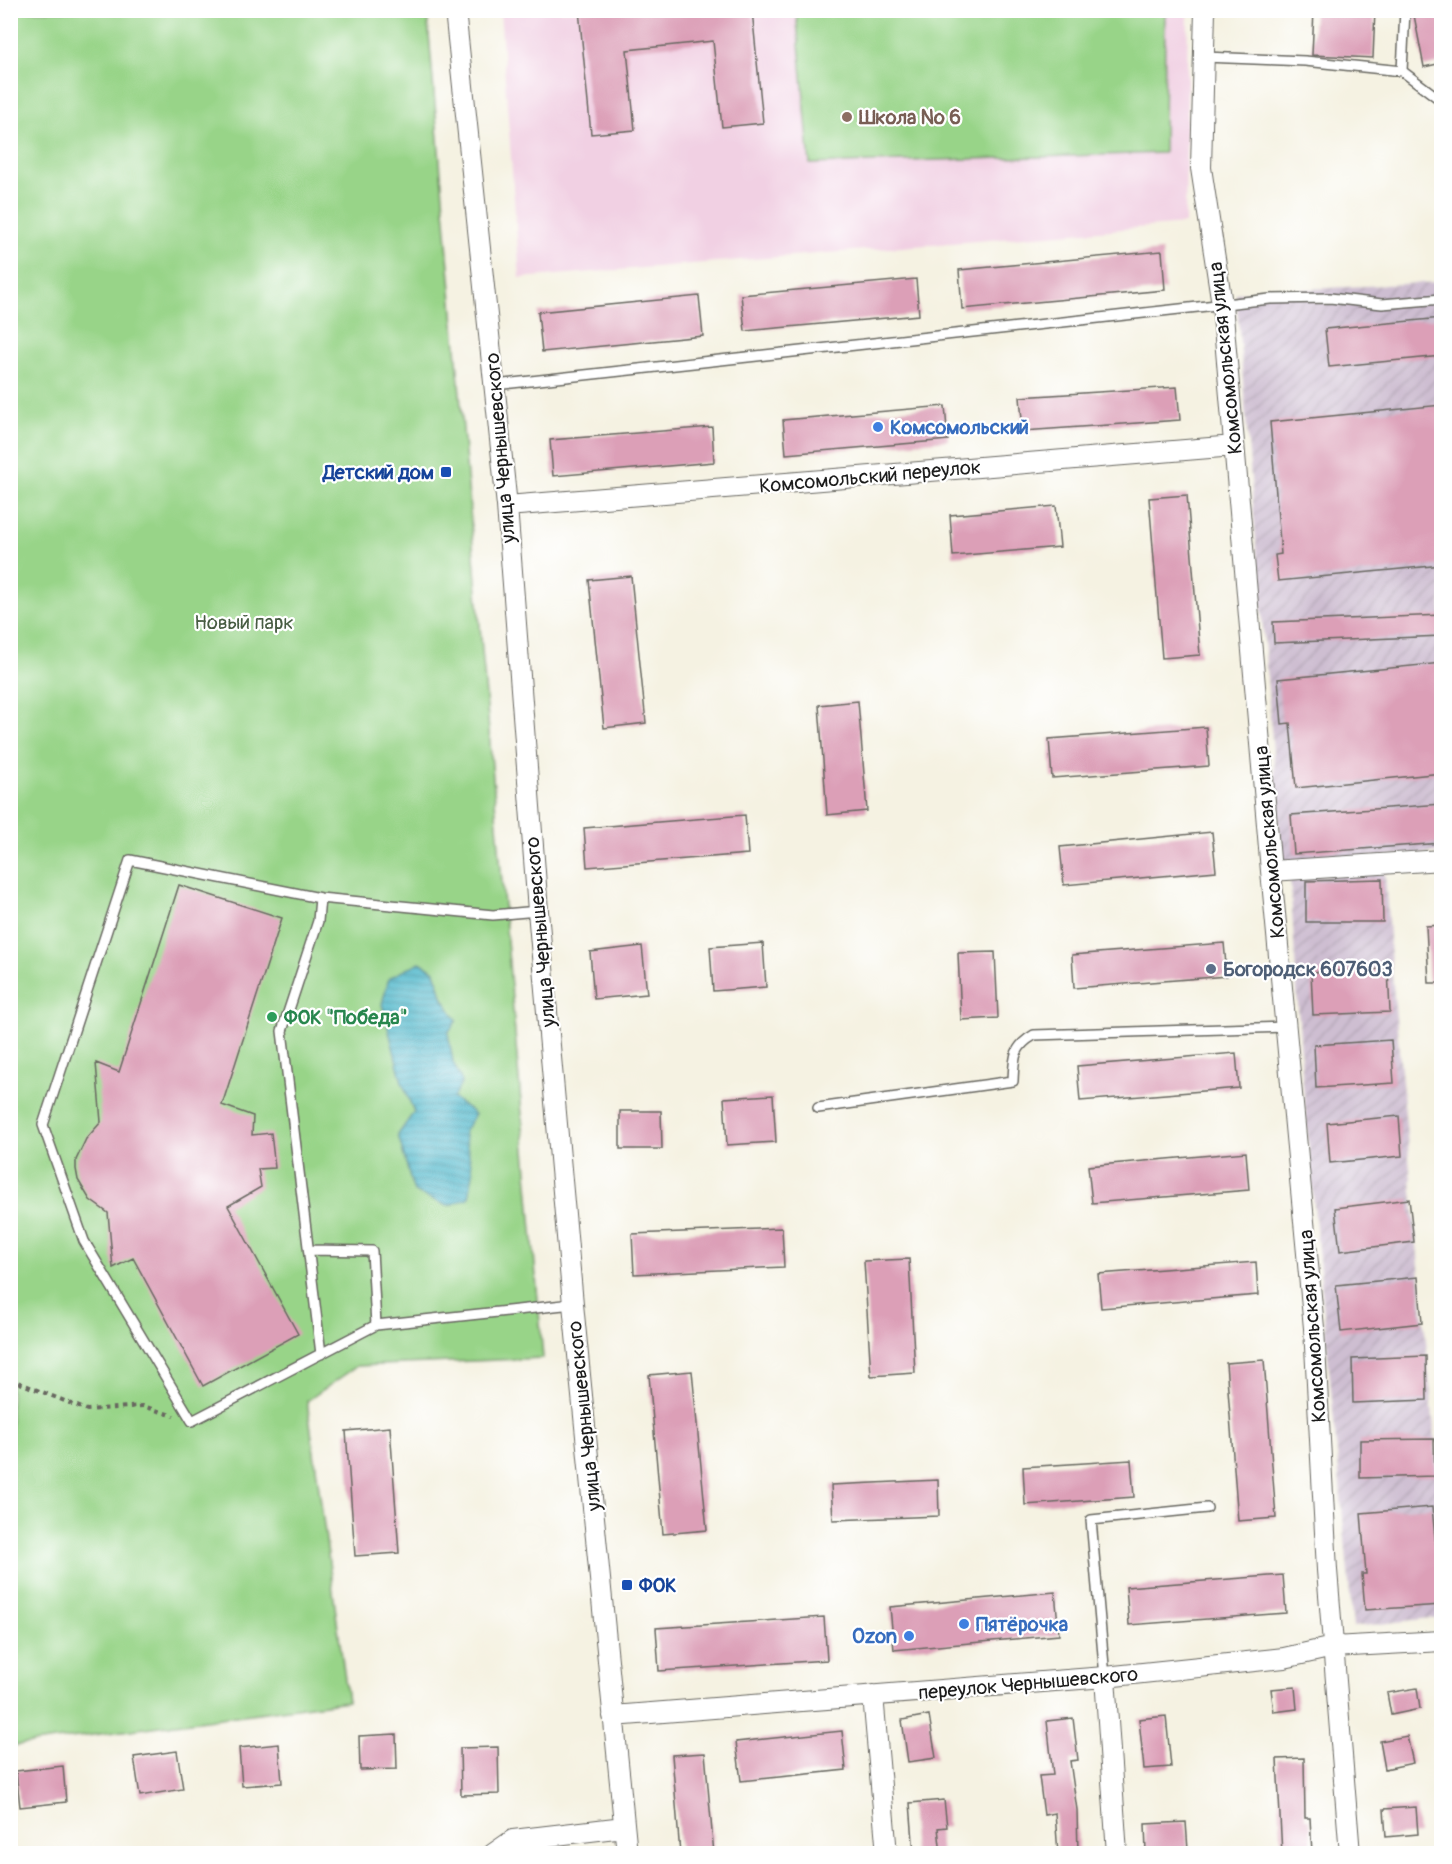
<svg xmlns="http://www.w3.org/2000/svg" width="1452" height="1864" viewBox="0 0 1452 1864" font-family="Pangolin,sans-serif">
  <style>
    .built { fill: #f1d0e3 }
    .industrial { fill: url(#industrial-furrows) }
    .green { fill: #98d488; stroke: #5a7852; stroke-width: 1.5 }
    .water { fill: url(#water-rules); stroke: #346a74; stroke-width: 1.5 }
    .building { fill: #dc9fb7 }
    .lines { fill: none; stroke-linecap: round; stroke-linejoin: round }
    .lane-casing { stroke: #686761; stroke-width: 12 }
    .street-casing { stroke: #686761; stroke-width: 22 }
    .path { stroke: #686761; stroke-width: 4; stroke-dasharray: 4.5 4.5; stroke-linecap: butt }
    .lane { stroke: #fff; stroke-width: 9 }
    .street { stroke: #fff; stroke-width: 20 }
    .education-dot { fill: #8d6e63; stroke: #fff; stroke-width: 2 }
    .shop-dot { fill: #3f7fe0; stroke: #fff; stroke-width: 2 }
    .transit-dot { fill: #1a4fb4; stroke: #fff; stroke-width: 2 }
    .service-dot { fill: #5c6f8a; stroke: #fff; stroke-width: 2 }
    .leisure-dot { fill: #2e9e5b; stroke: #fff; stroke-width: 2 }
    .labels { text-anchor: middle; stroke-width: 4.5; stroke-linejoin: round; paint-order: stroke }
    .education-label { font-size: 20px; font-weight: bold; fill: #785e54; stroke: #fff; text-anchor: start }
    .street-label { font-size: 20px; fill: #1c1c1c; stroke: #fff }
    .shop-label { font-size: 20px; font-weight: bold; fill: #366cbe; stroke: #fff; text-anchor: start }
    .transit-label { font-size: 20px; font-weight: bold; fill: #164399; stroke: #fff; text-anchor: end }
    .park-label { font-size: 20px; fill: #475c42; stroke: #fff }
    .service-label { font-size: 20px; font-weight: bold; fill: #4e5e75; stroke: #fff; text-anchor: start }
    .leisure-label { font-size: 20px; font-weight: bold; fill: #27864d; stroke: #fff; text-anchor: start }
  </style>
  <defs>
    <pattern id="industrial-furrows" width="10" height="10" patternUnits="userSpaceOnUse" patternTransform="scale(1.5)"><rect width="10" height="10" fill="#cebed1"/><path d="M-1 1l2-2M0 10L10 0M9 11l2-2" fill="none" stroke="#b0a3b3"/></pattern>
    <pattern id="water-rules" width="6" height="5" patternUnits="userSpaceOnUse" patternTransform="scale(1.5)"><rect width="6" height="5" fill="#4db7cb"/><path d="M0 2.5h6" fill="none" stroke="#3f94a4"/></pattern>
  </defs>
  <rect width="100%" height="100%" fill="#fff"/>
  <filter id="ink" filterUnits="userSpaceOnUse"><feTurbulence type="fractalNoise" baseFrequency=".0167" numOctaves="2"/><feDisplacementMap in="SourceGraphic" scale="12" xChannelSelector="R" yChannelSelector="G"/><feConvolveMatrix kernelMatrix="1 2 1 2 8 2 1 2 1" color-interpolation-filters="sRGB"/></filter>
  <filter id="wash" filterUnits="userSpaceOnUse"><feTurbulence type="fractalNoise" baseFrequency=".008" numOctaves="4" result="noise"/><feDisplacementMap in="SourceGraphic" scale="24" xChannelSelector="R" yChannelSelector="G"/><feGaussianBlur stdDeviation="1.35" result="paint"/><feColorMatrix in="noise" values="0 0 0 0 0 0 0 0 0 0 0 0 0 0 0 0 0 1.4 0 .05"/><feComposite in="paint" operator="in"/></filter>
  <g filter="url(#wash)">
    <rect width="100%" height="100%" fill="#f5f2e2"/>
    <path class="built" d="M500,11H1188L1185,224L520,278Z"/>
    <path class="industrial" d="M1441,282V852L1282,863L1236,293Z
      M1385,873L1390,952L1441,1504V1617L1353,1627L1303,1086L1290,877Z"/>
    <path class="green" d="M10,11H427L543,1358L357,1366L307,1401L348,1701L11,1746Z
      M796,11H1165L1164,153L810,164Z"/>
    <path class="water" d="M420,962L435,971L443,999L457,1020L448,1033L453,1062L462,1082L453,1098L475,1114L464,1132L473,1173L469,1198L448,1206L414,1192L398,1135L414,1112L402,1082L382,1004L389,978Z"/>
    <g id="blocks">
      <path class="building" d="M579,10H752L763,123L722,127L713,41L627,50L635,130L591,134Z
        M1314,10H1375L1373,58L1312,55Z
        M1413,10H1442V63L1424,67Z
        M1162,251L1165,290L962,309L959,270Z
        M916,279L919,315L745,331L741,295Z
        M699,296L703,336L542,352L538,312Z
        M1442,318V356L1329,367L1325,329Z
        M1177,387L1180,420L1023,431L1020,397Z
        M1442,405V565L1278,581L1275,555L1281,554L1270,422Z
        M945,406L948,440L786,454L783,420Z
        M712,427L714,462L553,476L550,440Z
        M1187,495L1200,655L1162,658L1149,498Z
        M1056,506L1060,547L953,556L950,515Z
        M631,576L646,723L604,728L589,580Z
        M1442,615V636L1274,643L1273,622Z
        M1442,663V773L1296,788L1290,723L1282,724L1278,679Z
        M858,701L867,811L827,815L819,705Z
        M1206,727L1209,766L1052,778L1049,739Z
        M1442,804V843L1294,854L1291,815Z
        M745,815L748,854L587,867L584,828Z
        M1212,832L1216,871L1064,885L1060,847Z
        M1382,879L1383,922H1306V881Z
        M179,885L282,918L222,1105L253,1116L252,1135L271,1133L275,1168L258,1169L261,1187L228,1206L298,1334L203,1386L133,1258L113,1268L108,1213L90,1200L78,1180L76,1169V1160L86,1139L101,1122L96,1063L119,1072Z
        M1442,925V983H1429L1426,926Z
        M763,943L766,987L713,991L710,947Z
        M1224,943L1227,976L1074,988L1072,955Z
        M642,946L647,994L594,999L590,952Z
        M995,952L998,1018L961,1020L958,953Z
        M1388,969L1390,1012L1313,1015L1311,972Z
        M1391,1040L1394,1083L1316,1088L1314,1045Z
        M1236,1053L1239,1088L1080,1101L1077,1066Z
        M773,1095L776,1142L727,1145L724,1098Z
        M620,1111H661L662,1149H620Z
        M1399,1116L1402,1156L1330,1163L1327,1123Z
        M1246,1152L1249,1190L1092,1203L1088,1166Z
        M1409,1199L1414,1242L1340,1251L1335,1208Z
        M782,1228L784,1267L634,1274L632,1234Z
        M909,1259L915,1373L871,1376L864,1261Z
        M1256,1262L1258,1295L1101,1308L1098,1274Z
        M1418,1277L1422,1323L1341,1332L1336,1285Z
        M1426,1356L1427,1400L1353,1403L1352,1359Z
        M1264,1360L1276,1518L1238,1521L1226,1363Z
        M692,1371L707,1530L663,1534L649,1375Z
        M390,1427L399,1553L355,1556L346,1431Z
        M1434,1439L1435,1476L1360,1478V1440Z
        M1131,1460L1134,1497L1025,1505L1023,1467Z
        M938,1480L939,1516L833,1520L831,1485Z
        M1432,1507L1438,1568H1442V1605L1365,1610L1362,1574H1366L1361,1513Z
        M1283,1575L1286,1613L1129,1625L1126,1587Z
        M1055,1592L1059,1635L894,1650L890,1607Z
        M824,1617L827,1660L659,1671L656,1628Z
        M1295,1687L1297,1709L1274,1712L1271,1689Z
        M1417,1688L1420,1709L1391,1715L1387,1693Z
        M929,1715L936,1758L908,1762L902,1720Z
        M1166,1716L1171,1767L1144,1769L1139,1719Z
        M1073,1718L1078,1760L1070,1761L1077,1810L1078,1854H1058L1055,1813L1044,1815L1039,1776L1053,1775L1047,1721Z
        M842,1731L846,1770L741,1781L736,1742Z
        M396,1734L397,1769L360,1770L359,1736Z
        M1407,1736L1413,1763L1385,1769L1380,1741Z
        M279,1744L282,1783L242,1786L239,1748Z
        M498,1747L499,1794L461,1795L460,1748Z
        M177,1751L183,1789L140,1796L134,1757Z
        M705,1753L714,1854H680L672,1755Z
        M1304,1758L1305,1818H1310L1312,1854H1282L1277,1759Z
        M63,1766L66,1802L20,1807L16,1771Z
        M944,1800L947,1827L938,1828L941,1854H914L910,1803Z
        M1416,1807L1418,1834L1386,1837L1384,1809Z
        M1186,1822L1188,1850L1146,1853L1145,1824Z"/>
    </g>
  </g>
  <g filter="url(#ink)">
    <use href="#blocks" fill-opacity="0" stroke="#686761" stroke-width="1.5"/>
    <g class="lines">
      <g class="lane-casing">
        <path id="lane" d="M1204,57L1305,61L1402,71L1405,10
          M1402,71L1442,101
          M495,385L1270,299L1330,298L1382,304L1442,299
          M320,898L318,921L282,1031L321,1354
          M538,911L493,915L320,898L130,860L43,1125L84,1241L192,1421L376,1325L573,1304
          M818,1108L1013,1081C1014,1058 1013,1047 1034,1035L1286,1027
          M309,1250L372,1251L376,1325
          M1105,1677L1091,1520L1207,1508"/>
      </g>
      <g class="street-casing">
        <path id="street" d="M455,10L507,506L538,911L573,1304L627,1854
          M1205,10L1201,168L1222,304L1271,871L1314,1328L1327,1570L1350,1854
          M507,506L1234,446
          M1271,871L1442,860
          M1105,1677L1117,1854
          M873,1695L887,1854
          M613,1716L1105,1677L1284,1658L1333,1647L1442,1641
          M493,1854L513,1840L624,1827"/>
      </g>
      <path class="path" d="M10,1379L87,1410L143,1406L174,1416"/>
      <use href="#lane" class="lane"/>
      <use href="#street" class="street"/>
    </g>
  </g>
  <circle class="education-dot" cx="847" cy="117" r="6"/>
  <g class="shop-dot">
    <circle cx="878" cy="427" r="6"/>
    <circle cx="964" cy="1624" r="6"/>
    <circle cx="909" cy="1636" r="6"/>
  </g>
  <g class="transit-dot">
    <rect x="440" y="466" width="12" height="12" rx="3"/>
    <rect x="621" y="1579" width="12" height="12" rx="3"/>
  </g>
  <circle class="service-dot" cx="1211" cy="969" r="6"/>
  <circle class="leisure-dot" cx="272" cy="1017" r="6"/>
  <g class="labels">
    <g class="education-label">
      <text x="859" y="124">Школа № 6</text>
    </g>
    <g class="street-label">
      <text transform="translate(1225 358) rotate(-96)" y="7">Комсомольская улица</text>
      <text transform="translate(500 448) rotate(-95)" y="7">улица Чернышевского</text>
      <text transform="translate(870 476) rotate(-5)" y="7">Комсомольский переулок</text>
      <text transform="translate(1269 842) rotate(-95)" y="7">Комсомольская улица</text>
      <text transform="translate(540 932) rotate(-95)" y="7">улица Чернышевского</text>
      <text transform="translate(1312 1326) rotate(-94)" y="7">Комсомольская улица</text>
      <text transform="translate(584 1416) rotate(-96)" y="7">улица Чернышевского</text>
      <text transform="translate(1028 1683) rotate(-5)" y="7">переулок Чернышевского</text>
    </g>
    <g class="shop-label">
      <text x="890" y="434">Комсомольский</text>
      <text x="976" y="1631">Пятёрочка</text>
      <text x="897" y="1643" text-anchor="end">Ozon</text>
    </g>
    <g class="transit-label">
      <text x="434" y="479">Детский дом</text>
      <text x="639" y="1592" text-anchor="start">ФОК</text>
    </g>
    <g class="park-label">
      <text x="244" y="629">Новый парк</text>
    </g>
    <g class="service-label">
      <text x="1223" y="976">Богородск 607603</text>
    </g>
    <g class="leisure-label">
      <text x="284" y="1024">ФОК "Победа"</text>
    </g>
  </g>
  <rect width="1452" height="1864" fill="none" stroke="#fff" stroke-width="36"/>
</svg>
